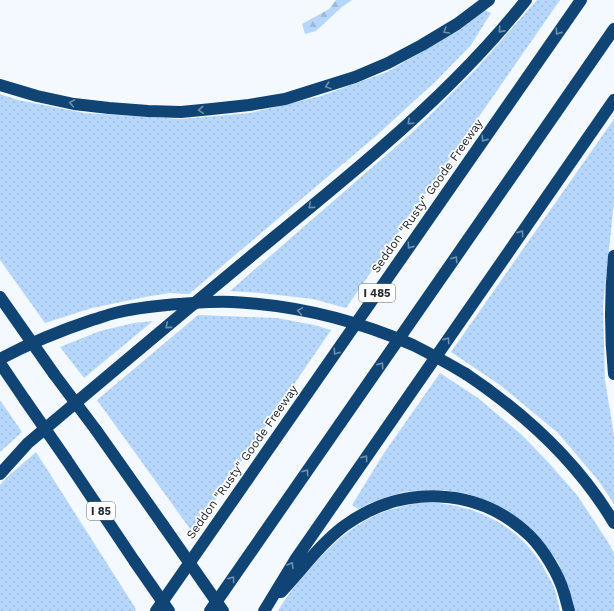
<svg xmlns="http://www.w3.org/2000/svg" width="614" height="611" viewBox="0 0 614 611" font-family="'Work Sans',sans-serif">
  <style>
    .grass { fill: url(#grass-dots) }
    .forest { fill: url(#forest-firs) }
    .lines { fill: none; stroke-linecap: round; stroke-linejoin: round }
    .highway { stroke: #104475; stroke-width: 12 }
    .highway-bridge { stroke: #104475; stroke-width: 12 }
    .oneway { stroke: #708fac }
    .labels { text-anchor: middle; stroke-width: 3.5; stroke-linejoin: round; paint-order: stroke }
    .shield { fill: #fff; stroke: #666a6d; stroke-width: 1 }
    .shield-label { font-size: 11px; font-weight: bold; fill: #252a2f }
    .street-label { font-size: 12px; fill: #252a2f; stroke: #fff }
  </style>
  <defs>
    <pattern id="grass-dots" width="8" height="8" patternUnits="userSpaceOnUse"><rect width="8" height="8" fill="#b6d7fb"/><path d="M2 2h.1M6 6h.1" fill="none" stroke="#9cb9d7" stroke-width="1.8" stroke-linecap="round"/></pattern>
    <pattern id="forest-firs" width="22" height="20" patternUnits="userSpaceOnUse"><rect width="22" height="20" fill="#b6d7fb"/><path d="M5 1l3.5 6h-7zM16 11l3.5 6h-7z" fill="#9cb9d7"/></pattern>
  </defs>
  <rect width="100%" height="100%" fill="#f4f9ff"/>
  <path class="grass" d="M537,0H560L346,308L313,299L260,293L230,291L415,130L477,68Z
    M485,10L491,13L471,45L436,81L376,136L189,294L169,293L145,297L92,308L45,323L0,260V94L18,100L84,113L181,119L250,113L321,96L387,72L461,29Z
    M614,119V202L603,306L605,380L614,435V504L598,480L558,433L500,385L451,352Z
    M198,315L277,318L314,325L331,330L193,533L97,400Z
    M153,321L84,378L60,347L100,331L134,323Z
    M440,373L478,398L522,435L548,462L577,495L608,542L614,553V611H574L570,593L558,562L541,541L526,525L499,507L468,494L443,490H422L404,492L387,497L370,503L358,509L352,505L384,453Z
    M0,400L22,432L0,452Z
    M36,452L136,609L135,611H0V485L7,477Z
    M417,503C424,503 431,503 438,503C485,508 525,531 547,574C549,578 552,583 554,587C557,595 558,603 560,611H278C285,598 296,585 305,574C330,545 358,518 396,508C402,506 410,505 417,503Z"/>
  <path class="forest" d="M336,0H352L342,7L316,31L305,34L302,24L329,9Z"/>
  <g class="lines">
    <path class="highway" d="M0,85L37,96L74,104L109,108L148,111L181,112L212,109L249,105L285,99L355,77L388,63L422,45L457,24L489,0
      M614,256C610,295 610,335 614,374
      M0,297L54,374
      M0,363L25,400
      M466,374C524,413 578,462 614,523
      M96,430L163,525
      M66,459L135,562
      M0,474L28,443C111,373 194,303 278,234C313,205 349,176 383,146C435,101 484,53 526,0
      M281,592C302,570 319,545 344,526C402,484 478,486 530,536C544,550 559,575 564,593C566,599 567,605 569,611
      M156,611L581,0
      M210,611L614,29
      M264,611L295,560L614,100"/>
    <path class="highway-bridge" d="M0,359C30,343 59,331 92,320C99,318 107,315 115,313C134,308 157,306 178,304C195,303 214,301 232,302C294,305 356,320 413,345C431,354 449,364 466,374
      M54,374L96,430
      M25,400L66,459
      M163,525L223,611
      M135,562L169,611"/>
  </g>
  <defs><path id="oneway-chevron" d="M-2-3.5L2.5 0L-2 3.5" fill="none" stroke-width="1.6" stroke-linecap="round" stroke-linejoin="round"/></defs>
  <g class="oneway">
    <use href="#oneway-chevron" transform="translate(501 30) rotate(132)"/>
    <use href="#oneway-chevron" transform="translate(446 31) rotate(149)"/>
    <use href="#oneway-chevron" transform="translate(558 32) rotate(125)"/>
    <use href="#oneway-chevron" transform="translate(328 86) rotate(162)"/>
    <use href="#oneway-chevron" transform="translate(72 103) rotate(-170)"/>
    <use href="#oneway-chevron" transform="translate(201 110) rotate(176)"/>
    <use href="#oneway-chevron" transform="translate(410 122) rotate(138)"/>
    <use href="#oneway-chevron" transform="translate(484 139) rotate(125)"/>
    <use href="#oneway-chevron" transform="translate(311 206) rotate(140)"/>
    <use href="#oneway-chevron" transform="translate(521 233) rotate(-55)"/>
    <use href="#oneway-chevron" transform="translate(410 246) rotate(125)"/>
    <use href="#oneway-chevron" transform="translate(455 259) rotate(-55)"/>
    <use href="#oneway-chevron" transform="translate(300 311) rotate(-170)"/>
    <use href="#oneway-chevron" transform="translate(168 326) rotate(140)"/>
    <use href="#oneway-chevron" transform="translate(447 340) rotate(-55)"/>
    <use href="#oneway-chevron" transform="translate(336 352) rotate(125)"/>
    <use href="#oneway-chevron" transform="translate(381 365) rotate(-55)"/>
    <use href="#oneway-chevron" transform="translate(365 458) rotate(-55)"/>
    <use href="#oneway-chevron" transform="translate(306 472) rotate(-55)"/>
    <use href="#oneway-chevron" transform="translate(291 565) rotate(-59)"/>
    <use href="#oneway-chevron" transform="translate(232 579) rotate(-55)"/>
  </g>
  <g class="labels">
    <g class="shield">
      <rect x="359" y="284" width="36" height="18" rx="3"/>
      <rect x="87" y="502" width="28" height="18" rx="3"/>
    </g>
    <g class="shield-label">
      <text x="377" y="297">I 485</text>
      <text x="101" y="515">I 85</text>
    </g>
    <g class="street-label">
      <text transform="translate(427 196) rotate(-55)" y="4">Seddon "Rusty" Goode Freeway</text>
      <text transform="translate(242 462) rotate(-55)" y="4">Seddon "Rusty" Goode Freeway</text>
    </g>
  </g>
</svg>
